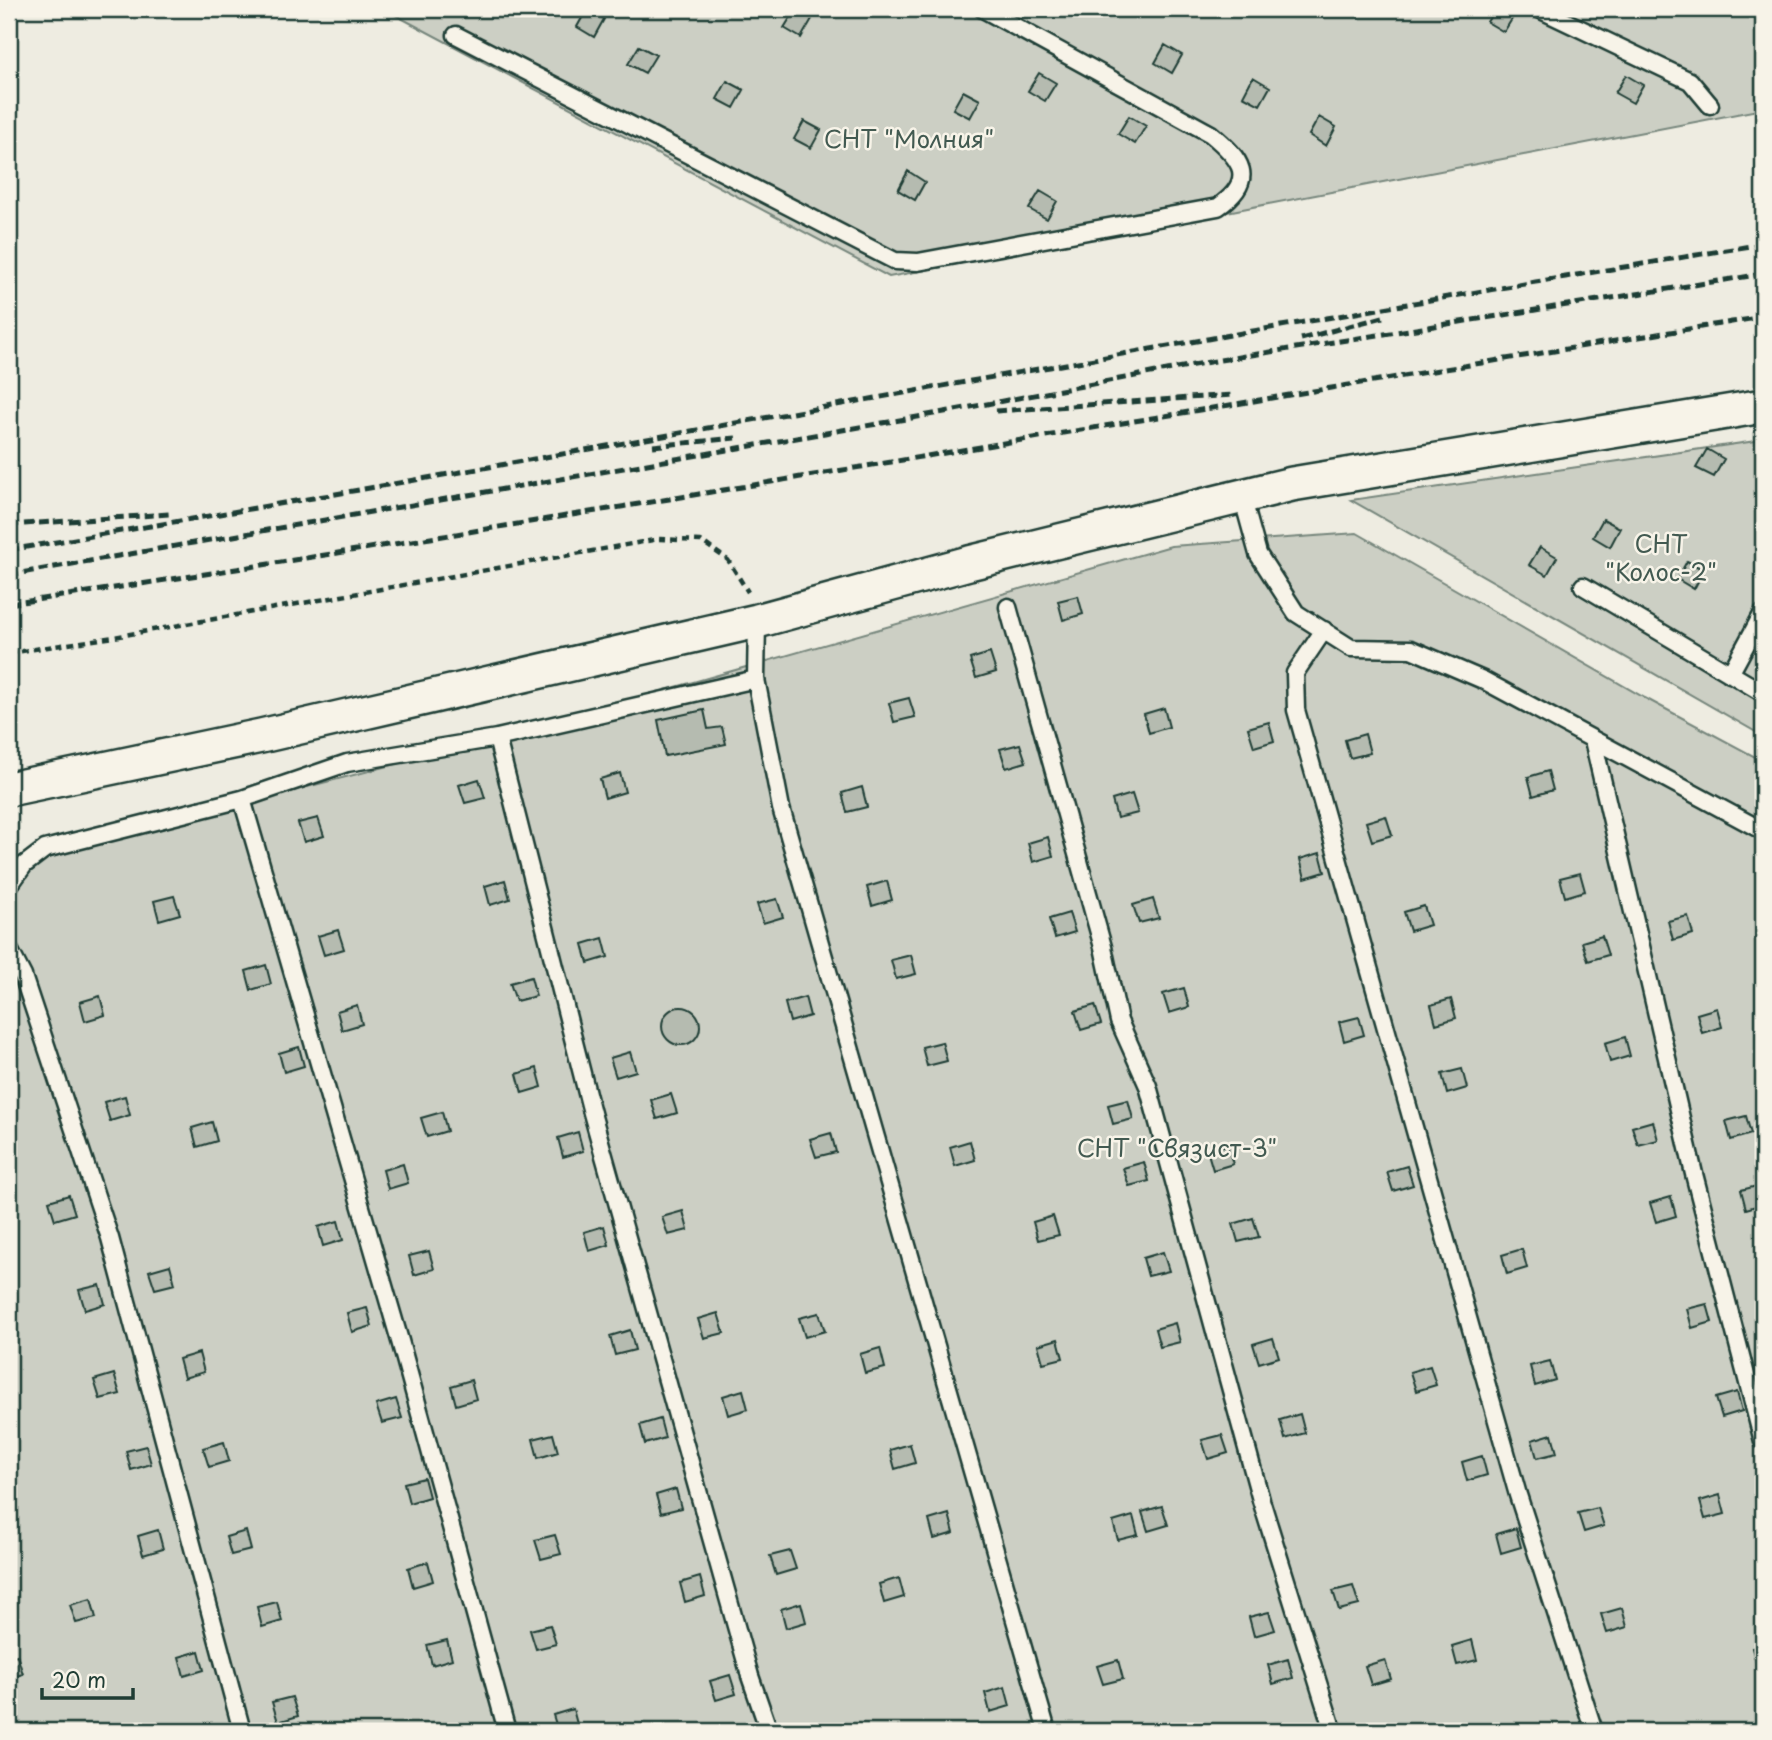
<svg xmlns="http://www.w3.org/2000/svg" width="1772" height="1740" viewBox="0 0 1772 1740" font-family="'Playpen Sans',sans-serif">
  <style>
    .green { fill: #cccfc4; stroke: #76867c; stroke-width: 2 }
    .building { fill: #b5bbb0; stroke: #1f3d34; stroke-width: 2 }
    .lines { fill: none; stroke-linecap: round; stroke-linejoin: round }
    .lane-casing { stroke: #1f3d34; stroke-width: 21 }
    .street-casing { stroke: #1f3d34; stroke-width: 38 }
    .path { stroke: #1f3d34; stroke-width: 4.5; stroke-dasharray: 7 5; stroke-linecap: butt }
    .lane { stroke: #f7f3e8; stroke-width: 16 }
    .street { stroke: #f7f3e8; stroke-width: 33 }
    .rail { stroke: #1f3d34; stroke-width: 5; stroke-dasharray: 10 5; stroke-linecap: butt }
    .labels { text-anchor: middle; stroke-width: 5; stroke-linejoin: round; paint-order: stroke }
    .park-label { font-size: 24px; fill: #425a51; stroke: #f7f3e8 }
  </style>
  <rect width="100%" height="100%" fill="#eeece1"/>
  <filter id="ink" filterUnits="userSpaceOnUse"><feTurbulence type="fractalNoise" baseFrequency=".0143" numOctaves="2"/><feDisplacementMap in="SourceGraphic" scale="14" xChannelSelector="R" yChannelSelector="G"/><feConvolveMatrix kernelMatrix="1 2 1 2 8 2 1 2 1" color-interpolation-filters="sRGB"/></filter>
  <g filter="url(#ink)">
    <path class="green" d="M384,9H1763V109L889,277Z
      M1763,440V736L1351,500Z
      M1357,533L1645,698L1763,761V1731H9V864L497,738L1171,546Z"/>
    <path class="building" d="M587,9L604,19L594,37L577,27Z
      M1495,9H1506L1515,14L1504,32L1487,22Z
      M795,10L812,19L801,38L784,28Z
      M1165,45L1182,55L1172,73L1155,63Z
      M639,46L656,55L645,73L628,64Z
      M1039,73L1056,83L1045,101L1028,91Z
      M1626,75L1643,85L1633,103L1615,93Z
      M1253,77L1270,87L1260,105L1243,96Z
      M727,81L744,90L734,108L717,99Z
      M963,91L980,100L970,118L953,109Z
      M1129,116L1146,126L1135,144L1118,134Z
      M1319,117L1336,127L1326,146L1309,135Z
      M804,121L821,130L811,148L794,139Z
      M908,171L925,182L915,200L898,190Z
      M1040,191L1057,201L1047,219L1029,209Z
      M1707,449L1724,459L1714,477L1696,468Z
      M1603,519L1620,528L1610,547L1593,537Z
      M1540,547L1557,557L1547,575L1529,565Z
      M1687,561L1704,570L1694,589L1677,579Z
      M1078,596L1083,614L1063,620L1058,601Z
      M990,653L996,672L976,678L970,659Z
      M909,698L915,717L894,722L889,703Z
      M1164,708L1169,727L1149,733L1144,714Z
      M704,710L708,729L722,727L726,744L665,756L658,720Z
      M1269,722L1274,741L1254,747L1248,728Z
      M1365,734L1370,753L1350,758L1345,740Z
      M1020,744L1026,762L1006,768L1000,749Z
      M1548,771L1553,790L1533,796L1528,777Z
      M620,773L625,792L605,798L600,779Z
      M479,779L485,798L465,803L459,785Z
      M862,787L867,807L847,812L842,793Z
      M1132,794L1138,813L1117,818L1112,800Z
      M1386,816L1392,835L1372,841L1366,822Z
      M318,818L324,836L304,842L298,823Z
      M1048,837L1053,856L1033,862L1028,843Z
      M1320,853L1325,872L1305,878L1300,859Z
      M1580,873L1585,891L1565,897L1560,878Z
      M505,880L510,899L490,905L485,886Z
      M887,881L892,900L872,906L867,887Z
      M174,896L180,914L159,920L154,901Z
      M777,899L783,917L763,923L757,904Z
      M1153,899L1159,918L1139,923L1133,905Z
      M1424,906L1430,925L1410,931L1404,912Z
      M1069,913L1075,932L1055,938L1049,919Z
      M1688,916L1693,934L1673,940L1668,921Z
      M338,930L344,949L324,955L318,936Z
      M1602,936L1608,955L1588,961L1582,942Z
      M603,938L608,957L588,963L583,944Z
      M911,955L916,974L896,979L891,960Z
      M266,965L271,984L251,990L246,971Z
      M531,977L536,996L516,1001L510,983Z
      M1184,988L1189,1007L1169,1013L1163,994Z
      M100,996L105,1015L85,1021L80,1002Z
      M805,997L810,1016L790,1022L785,1003Z
      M1451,999L1456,1018L1436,1024L1431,1005Z
      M357,1005L362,1024L342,1030L337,1011Z
      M1095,1005L1101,1024L1081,1030L1075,1011Z
      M662 1026a19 19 0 1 1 38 0a19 19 0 1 1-38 0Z
      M1717,1008L1722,1027L1702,1033L1697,1014Z
      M1359,1017L1364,1035L1344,1041L1339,1022Z
      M1625,1037L1630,1056L1610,1062L1605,1043Z
      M942,1042L947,1061L927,1066L922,1047Z
      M299,1047L304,1066L284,1072L279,1053Z
      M630,1052L636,1071L616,1077L610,1058Z
      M537,1068L542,1087L522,1093L517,1074Z
      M1462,1069L1467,1088L1447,1094L1442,1074Z
      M671,1094L677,1113L657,1119L651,1100Z
      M125,1096L130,1115L110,1121L104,1102Z
      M1128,1100L1133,1119L1113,1124L1108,1105Z
      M442,1112L447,1131L427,1137L421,1118Z
      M1746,1116L1751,1134L1731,1140L1726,1121Z
      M1653,1121L1658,1140L1638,1145L1632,1127Z
      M212,1122L217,1141L197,1147L192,1128Z
      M578,1132L583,1151L563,1157L558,1138Z
      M831,1133L836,1152L816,1157L810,1139Z
      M970,1141L975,1160L955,1166L950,1147Z
      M1227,1145L1233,1164L1213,1170L1207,1150Z
      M1144,1162L1149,1181L1129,1186L1123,1168Z
      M403,1164L408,1183L388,1189L383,1170Z
      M1407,1166L1413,1185L1393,1191L1387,1172Z
      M1761,1185L1763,1204L1746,1209L1741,1190Z
      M69,1195L75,1214L55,1220L49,1201Z
      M1671,1197L1676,1216L1656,1222L1650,1203Z
      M683,1211L688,1230L668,1235L662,1217Z
      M1053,1216L1059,1235L1038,1240L1033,1222Z
      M1253,1218L1259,1237L1238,1242L1233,1224Z
      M338,1221L343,1240L323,1246L318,1227Z
      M604,1226L609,1245L589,1251L584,1232Z
      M1522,1249L1527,1268L1507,1274L1502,1255Z
      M429,1251L434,1269L414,1275L409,1256Z
      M1163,1252L1169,1271L1148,1276L1143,1258Z
      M170,1265L175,1284L155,1289L149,1271Z
      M100,1285L105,1304L85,1310L79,1290Z
      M1707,1304L1712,1322L1692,1328L1687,1309Z
      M367,1308L372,1326L352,1332L347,1313Z
      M718,1313L724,1333L704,1338L698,1319Z
      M819,1313L825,1331L805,1337L799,1318Z
      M1175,1323L1180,1342L1160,1347L1155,1329Z
      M630,1330L635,1350L615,1355L610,1336Z
      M1273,1338L1279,1357L1259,1363L1253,1344Z
      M1058,1339L1063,1358L1043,1363L1038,1345Z
      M880,1348L885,1368L865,1373L860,1354Z
      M199,1353L204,1372L184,1378L179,1359Z
      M1550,1361L1555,1380L1535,1386L1530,1366Z
      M1430,1366L1436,1385L1416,1391L1410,1372Z
      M114,1374L120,1394L100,1399L94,1380Z
      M471,1380L476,1399L456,1405L451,1386Z
      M743,1390L748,1409L728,1415L723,1396Z
      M1737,1392L1742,1411L1722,1417L1716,1398Z
      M396,1399L402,1418L382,1423L376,1405Z
      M1300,1414L1305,1433L1285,1439L1280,1420Z
      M660,1419L665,1438L645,1444L640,1425Z
      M553,1434L558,1452L538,1458L533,1439Z
      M1552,1434L1557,1453L1537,1458L1532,1440Z
      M1222,1435L1228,1453L1208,1459L1202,1440Z
      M224,1442L229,1461L209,1467L203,1448Z
      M910,1444L915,1463L895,1469L890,1450Z
      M146,1446L151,1464L131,1470L126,1451Z
      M1482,1456L1487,1475L1467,1481L1462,1462Z
      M424,1478L429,1497L409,1503L404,1483Z
      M676,1489L681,1508L661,1513L656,1495Z
      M1720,1495L1725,1514L1705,1519L1700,1501Z
      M1162,1506L1168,1525L1148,1531L1142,1512Z
      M1598,1508L1604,1526L1584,1532L1578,1513Z
      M949,1514L954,1533L934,1539L929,1520Z
      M1133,1516L1138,1535L1118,1540L1113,1522Z
      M1516,1528L1521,1547L1501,1553L1496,1534Z
      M158,1530L163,1549L143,1555L138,1536Z
      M246,1531L251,1550L231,1555L226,1537Z
      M555,1535L561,1554L541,1559L535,1540Z
      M790,1551L796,1569L776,1575L770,1556Z
      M428,1562L433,1581L413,1587L408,1568Z
      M700,1577L705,1596L685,1602L680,1583Z
      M899,1578L904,1597L884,1603L879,1584Z
      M1353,1586L1359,1605L1339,1610L1333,1591Z
      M91,1599L96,1618L76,1623L70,1605Z
      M277,1602L282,1621L262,1627L257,1607Z
      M801,1603L806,1622L786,1628L781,1609Z
      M1622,1608L1627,1627L1607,1633L1601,1614Z
      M1269,1612L1275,1630L1254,1636L1249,1617Z
      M550,1625L556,1644L536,1649L530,1630Z
      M447,1640L452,1659L432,1665L427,1645Z
      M1472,1640L1477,1660L1457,1665L1452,1646Z
      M1763,1645V1666L1757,1667L1752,1648Z
      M199,1651L204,1670L184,1676L179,1657Z
      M17,1655L23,1674L9,1678V1657Z
      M1288,1659L1293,1678L1273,1684L1268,1665Z
      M1118,1660L1123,1679L1103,1684L1097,1666Z
      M1385,1660L1391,1679L1371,1685L1365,1666Z
      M730,1675L736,1694L716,1700L710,1681Z
      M1005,1687L1010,1706L990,1712L985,1693Z
      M292,1697L298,1716L278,1722L272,1702Z
      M573,1709L578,1728L558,1731L553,1715Z"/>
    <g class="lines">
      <g class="lane-casing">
        <path id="lane" d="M1539,9L1690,81L1710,105
          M456,35L895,261L918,262L1218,207C1258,179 1241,159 1211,134L983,9
          M1242,496L1258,554L1296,613L1351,648L1411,649L1483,680L1763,831
          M1583,586L1763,693
          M1008,607L1103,947L1119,1021L1148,1086L1261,1500L1333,1731
          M757,621L756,679L781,808L1047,1731
          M1324,630L1295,673L1296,710L1518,1495L1594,1731
          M1730,674L1763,613
          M497,738L592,1113L750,1676L769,1731
          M1593,740L1694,1174L1763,1441
          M242,799L400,1341L507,1731
          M9,886L24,865L45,849L242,799L347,763L497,738L756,679
          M9,949L23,976L110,1238L242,1731"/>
      </g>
      <g class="street-casing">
        <path id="street" d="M9,789L261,736L757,621L969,563L1292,484L1763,406"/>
      </g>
      <path class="path" d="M9,653L114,637L659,539L701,541L728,560L748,592"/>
      <use href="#lane" class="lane"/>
      <use href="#street" class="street"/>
      <path class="rail" d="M1301,339L1383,317
        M996,411L1233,395
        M653,446L736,438
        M9,525L170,514
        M9,550C594,452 1177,340 1763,244
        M9,575L923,416L1220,360L1763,274
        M9,604C595,516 1178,411 1763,317"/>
    </g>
  </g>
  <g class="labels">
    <g class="park-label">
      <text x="909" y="148">СНТ "Молния"</text>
      <text x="1661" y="553">СНТ<tspan x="1661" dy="28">"Колос-2"</tspan></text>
      <text x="1177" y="1157">СНТ "Связист-3"</text>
    </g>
  </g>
  <rect width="1772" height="1740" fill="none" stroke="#f7f3e8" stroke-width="35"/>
  <rect x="18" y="18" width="1737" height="1705" fill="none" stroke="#1f3d34" stroke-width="2.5" filter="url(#ink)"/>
  <path d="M42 1688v10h91v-10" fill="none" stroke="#1f3d34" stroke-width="3.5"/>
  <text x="52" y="1688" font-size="21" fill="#1f3d34" stroke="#f7f3e8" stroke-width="5" paint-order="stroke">20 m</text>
</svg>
